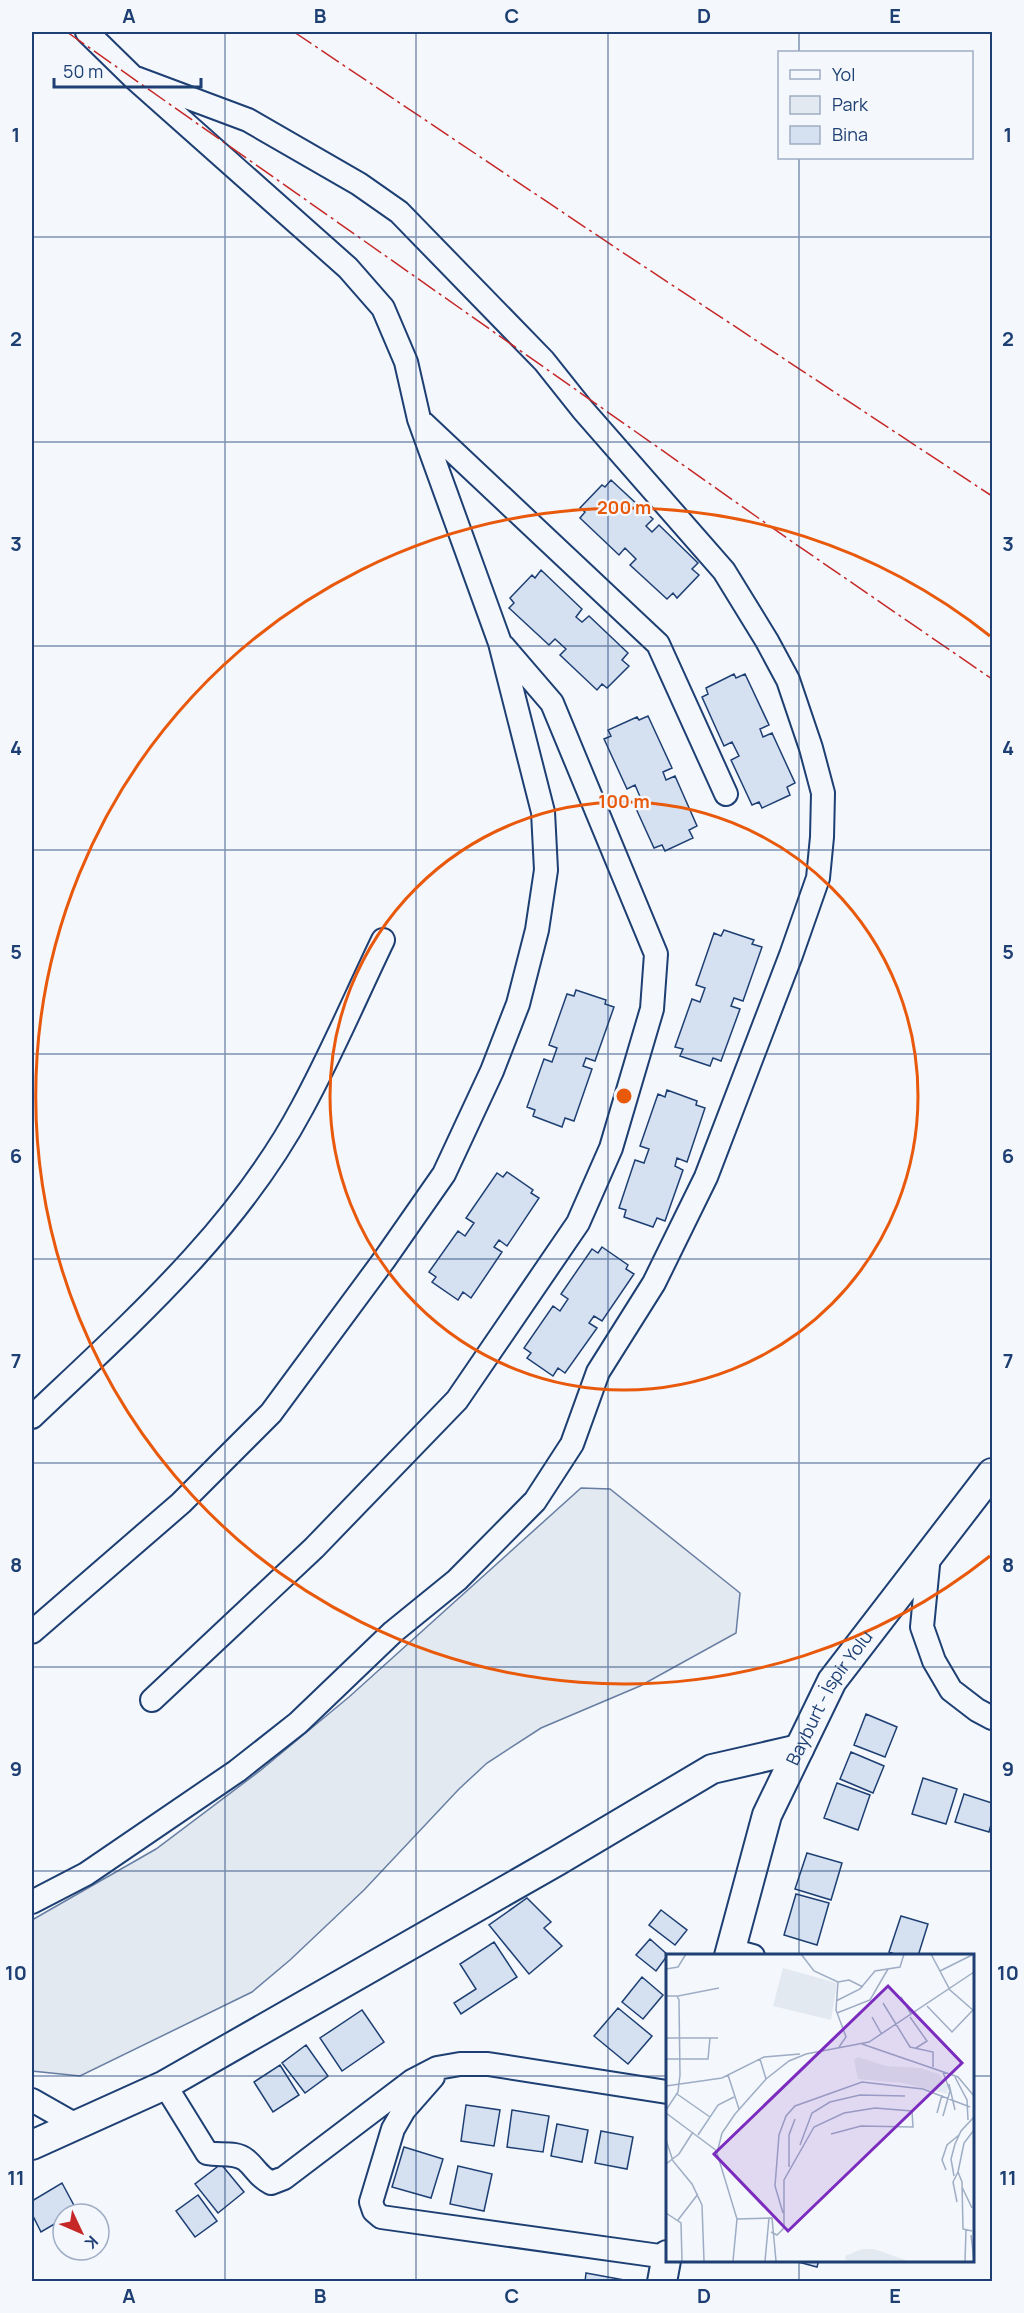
<svg xmlns="http://www.w3.org/2000/svg" width="1024" height="2313" viewBox="0 0 1024 2313" font-family="Manrope,sans-serif">
  <style>
    .green { fill: #e3e9f0; stroke: #687fa3; stroke-width: 1.5 }
    .building { fill: #d5e0f0; stroke: #1d3f73; stroke-width: 1.5 }
    .lines { fill: none; stroke-linecap: round; stroke-linejoin: round }
    .minor-casing { stroke: #1d3f73; stroke-width: 26 }
    .major-casing { stroke: #1d3f73; stroke-width: 32 }
    .minor { stroke: #f4f7fb; stroke-width: 22 }
    .major { stroke: #f4f7fb; stroke-width: 28 }
    .power { stroke: #c62828; stroke-width: 1.5; stroke-dasharray: 21 4.5 3 4.5; stroke-linecap: butt }
    .grid { fill: none; stroke: #1d3f73; stroke-width: 1.5; stroke-opacity: 0.55 }
    .ring { fill: none; stroke: #e8590c; stroke-width: 3 }
    .labels { text-anchor: middle; stroke-width: 4.5; stroke-linejoin: round; paint-order: stroke }
    .street-label { font-size: 18px; fill: #1d3f73; stroke: #f4f7fb }
    .inset-road { fill: none; stroke: #9eadc5; stroke-width: 1.5 }
    .view { fill: #7b2cbf; fill-opacity: 0.15; stroke: #7b2cbf; stroke-width: 3 }
    .inset-edge { fill: none; stroke: #1d3f73; stroke-width: 3 }
    .centre { fill: #e8590c; stroke: #f4f7fb; stroke-width: 3 }
    .ring-label { font-size: 18px; text-anchor: middle; font-weight: bold; fill: #e8590c; stroke: #f4f7fb; stroke-width: 4.5; stroke-linejoin: round; paint-order: stroke }
    .neatline { fill: none; stroke: #1d3f73; stroke-width: 2 }
    .grid-label { font-size: 20px; text-anchor: middle; font-weight: bold; fill: #1d3f73 }
  </style>
  <rect width="100%" height="100%" fill="#f4f7fb"/>
  <path class="green" d="M581,1488L610,1489L740,1593L736,1633L640,1686L541,1728L487,1763L459,1789L364,1890L290,1960L252,1992L80,2076L32,2071V1920L156,1849L261,1770L349,1697Z"/>
  <path class="building" d="M611,480L653,519L646,526L652,532L659,525L698,563L692,569L699,575L677,598L673,593L667,599L630,565L636,559L625,548L619,555L580,518L585,512L580,508L602,485L605,487Z
    M541,570L582,609L576,617L582,622L589,616L628,653L622,660L629,666L607,688L602,684L597,690L560,655L566,649L555,639L549,645L509,608L514,603L510,598L532,575L535,578Z
    M734,674L736,678L745,674L769,725L760,729L763,737L772,733L795,783L787,787L790,795L762,808L759,802L752,805L731,760L739,756L732,742L724,746L702,697L708,694L706,688Z
    M648,716L672,768L663,772L666,780L675,776L697,826L689,830L693,838L665,851L662,845L654,848L633,802L641,799L635,785L627,789L604,739L611,736L608,730L637,717L639,720Z
    M724,930L754,940L752,944L762,947L743,1001L734,998L731,1006L740,1009L721,1061L713,1058L710,1066L680,1056L683,1049L675,1047L692,999L700,1002L705,988L696,985L714,933L721,936Z
    M576,990L606,1000L605,1004L614,1007L595,1061L586,1058L583,1066L592,1069L574,1121L565,1118L562,1127L533,1116L535,1110L527,1107L544,1059L552,1062L557,1048L549,1045L567,994L574,996Z
    M667,1090L697,1101L696,1105L705,1108L687,1162L677,1158L675,1166L683,1170L665,1221L657,1218L653,1227L624,1217L626,1210L619,1208L635,1160L644,1163L649,1149L640,1146L658,1094L665,1097Z
    M507,1172L533,1190L531,1193L539,1198L507,1246L499,1240L494,1247L502,1252L471,1298L463,1292L458,1300L432,1282L436,1277L429,1272L458,1231L465,1236L474,1223L466,1218L497,1173L503,1177Z
    M602,1247L628,1265L626,1269L634,1274L602,1321L594,1316L589,1323L597,1328L565,1373L558,1368L553,1376L527,1358L531,1353L524,1348L553,1306L560,1311L568,1299L561,1294L592,1249L598,1253Z
    M866,1714L897,1727L885,1757L854,1745Z
    M851,1752L884,1766L873,1793L840,1779Z
    M923,1778L957,1789L946,1824L912,1814Z
    M837,1783L870,1795L858,1830L824,1818Z
    M964,1794L992,1803V1821L989,1832L955,1822Z
    M807,1853L842,1863L831,1900L795,1889Z
    M796,1894L829,1903L817,1945L784,1935Z
    M527,1898L551,1922L544,1928L562,1946L529,1974L489,1925Z
    M661,1910L687,1930L675,1945L649,1925Z
    M901,1916L928,1924L918,1956H900L889,1952Z
    M650,1939L669,1956H667L656,1971L636,1955Z
    M494,1942L517,1977L461,2014L454,2003L476,1989L460,1964Z
    M642,1977L663,1995L643,2019L622,2002Z
    M618,2008L652,2036L628,2064L594,2036Z
    M362,2010L384,2042L342,2071L320,2038Z
    M306,2045L328,2076L305,2093L282,2063Z
    M280,2065L299,2095L273,2112L254,2082Z
    M466,2105L500,2110L494,2146L461,2141Z
    M512,2110L549,2116L543,2152L507,2147Z
    M557,2124L588,2130L582,2162L551,2156Z
    M601,2131L633,2137L627,2169L595,2163Z
    M404,2147L443,2159L431,2198L392,2187Z
    M221,2164L244,2192L218,2213L195,2184Z
    M458,2166L492,2174L484,2211L450,2204Z
    M62,2183L77,2211L72,2214H63V2219L41,2232L32,2214V2201Z
    M198,2195L217,2221L195,2237L176,2211Z
    M791,2260H819L817,2267Z
    M586,2273L635,2282H585Z"/>
  <g class="lines">
    <g class="minor-casing">
      <path id="minor" d="M423,423L658,644L726,794
        M32,1417C131,1323 237,1230 302,1108C332,1053 356,996 383,940
        M929,1555L922,1627L934,1661L951,1690L977,1710L992,1718
        M32,1632L181,1503L271,1413L384,1260L444,1174L492,1071L518,1004L537,930L546,870L543,812L500,643L419,419L406,362L383,308L348,268L133,77L87,32
        M152,1700L314,1548L457,1400L578,1223L611,1148L652,1009L656,954L552,703L503,646
        M32,1902L86,1874L237,1771L298,1723L393,1632L457,1580L535,1501L572,1444L598,1372L654,1283L706,1177L791,955L818,878L822,837L823,793L811,748L788,680L767,641L724,571L583,410L544,361L399,212L359,184L248,120L133,77
        M731,1950L753,1956
        M433,2077L404,2110L393,2129L371,2202L374,2211L381,2217L667,2257
        M165,2085L207,2153C220,2156 235,2151 246,2160C257,2169 256,2175 271,2183L284,2178L412,2081L437,2068L460,2064H488L667,2092
        M32,2100L76,2125"/>
    </g>
    <g class="major-casing">
      <g id="major">
        <path id="s1" d="M729,1956L767,1815L832,1681L992,1473"/>
        <path d="M32,2145L165,2085L557,1861L712,1769L799,1749"/>
        <path d="M662,2282L667,2255"/>
      </g>
    </g>
    <use href="#minor" class="minor"/>
    <use href="#major" class="major"/>
    <path class="power" d="M67,32L794,543L992,679
      M294,32L616,248L992,496"/>
  </g>
  <path class="grid" d="M225,32V2282M416,32V2282M608,32V2282M799,32V52M799,158V1956M32,237H992M32,442H992M32,646H992M32,850H992M32,1054H992M32,1259H992M32,1463H992M32,1667H992M32,1871H992M32,2076H667M972,2076H992M799,2260V2282"/>
  <g class="ring">
    <circle cx="624" cy="1096" r="294"/>
    <path d="M990 1556A588 588 0 1 1 990 636"/>
  </g>
  <g class="labels">
    <g class="street-label">
      <text dy="6" stroke="none"><textPath href="#s1" startOffset="279">Bayburt - İspir Yolu</textPath></text>
    </g>
  </g>
  <g transform="translate(666 1954)">
    <rect width="308" height="308" fill="#f4f7fb"/>
    <path d="M117,14L171,29L165,66L107,52ZM192,103L220,112L254,114L273,120L282,133L281,140L237,129L192,125L188,106ZM196,295H208L242,307H180L179,302Z" fill="#e3e9f0"/>
    <path class="inset-road" d="M135,0L148,17L172,28L170,56L180,83L173,93M265,0L284,36L308,57M0,15L12,13L20,0M274,17L308,0M172,28L183,26L197,33M0,42H11L13,46L14,121L12,138L0,156M12,42L53,34M235,43L245,60M170,47L194,35L209,17L234,13L238,0M217,49L244,93L267,98V113M261,52L286,78L307,56M171,59L204,46L222,15M206,63L215,79M244,63L261,87L250,94M0,84H52M196,90L292,123L308,142M0,105H42L44,84M94,105L100,125M277,118L284,137L277,162M62,121L73,155M289,123L301,146L302,166M283,130L289,156M0,132L56,124L98,103L134,100M11,140L44,163M0,159L51,197M271,159L276,141M32,181L52,151L68,143M0,186L7,207L26,230L36,251L38,307M134,191L146,159L164,148L194,141L239,142M0,210L13,200L27,178M308,210V285M123,213V181L129,165M280,216L276,206L281,191L293,181M288,222L285,205L289,190L295,177L308,163M296,233L306,254M291,248L287,228L292,218M0,259L15,269L16,307M117,259L109,232L113,181L120,162L129,152L196,128L257,135L304,153M71,265L106,264L110,307M12,266L32,240M306,277L297,275L296,228L292,218L298,189L308,176M105,278L111,281L118,274V226L148,173L178,159L209,154L246,157L247,173L195,172L165,180M305,281L308,306M67,307L71,265L51,199L56,179L69,160L100,125L123,107L140,100L203,88L308,18M99,307L103,264M299,307L300,276"/>
    <path class="view" d="M222,32L296,109L122,277L48,200Z"/>
    <rect width="308" height="308" class="inset-edge"/>
  </g>
  <circle cx="624" cy="1096" r="9" class="centre"/>
  <g class="ring-label">
    <text x="624" y="514">200 m</text>
    <text x="624" y="808">100 m</text>
  </g>
  <rect width="1024" height="2313" fill="none" stroke="#f4f7fb" stroke-width="66"/>
  <rect x="778" y="51" width="195" height="108" fill="#f4f7fb" stroke="#9eadc5" stroke-width="1.5"/>
  <rect x="790" y="70" width="30" height="9" fill="#f4f7fb" stroke="#9eadc5" stroke-width="1.5"/>
  <text x="832" y="81" font-size="18" fill="#1d3f73">Yol</text>
  <rect x="790" y="96" width="30" height="18" fill="#e3e9f0" stroke="#9eadc5" stroke-width="1.5"/>
  <text x="832" y="111" font-size="18" fill="#1d3f73">Park</text>
  <rect x="790" y="126" width="30" height="18" fill="#d5e0f0" stroke="#9eadc5" stroke-width="1.5"/>
  <text x="832" y="141" font-size="18" fill="#1d3f73">Bina</text>
  <g transform="translate(81 2232) rotate(134)"><circle r="28" fill="#f4f7fb" stroke="#9eadc5" stroke-width="1.5"/>
  <path d="M0-4.5L10 22L0 15L-10 22Z" fill="#c62828"/>
  <text y="-9" font-size="16" font-weight="bold" text-anchor="middle" fill="#1d3f73">K</text>
  </g>
  <path d="M54 78v9h147v-9" fill="none" stroke="#1d3f73" stroke-width="3"/>
  <text x="63" y="78" font-size="18" fill="#1d3f73" stroke="#f4f7fb" stroke-width="4.5" paint-order="stroke">50 m</text>
  <rect x="33" y="33" width="958" height="2247" class="neatline"/>
  <g class="grid-label">
    <text x="129" y="23">A</text>
    <text x="320" y="23">B</text>
    <text x="512" y="23">C</text>
    <text x="704" y="23">D</text>
    <text x="895" y="23">E</text>
    <text x="16" y="142">1</text>
    <text x="1008" y="142">1</text>
    <text x="16" y="346">2</text>
    <text x="1008" y="346">2</text>
    <text x="16" y="551">3</text>
    <text x="1008" y="551">3</text>
    <text x="16" y="755">4</text>
    <text x="1008" y="755">4</text>
    <text x="16" y="959">5</text>
    <text x="1008" y="959">5</text>
    <text x="16" y="1163">6</text>
    <text x="1008" y="1163">6</text>
    <text x="16" y="1368">7</text>
    <text x="1008" y="1368">7</text>
    <text x="16" y="1572">8</text>
    <text x="1008" y="1572">8</text>
    <text x="16" y="1776">9</text>
    <text x="1008" y="1776">9</text>
    <text x="16" y="1980">10</text>
    <text x="1008" y="1980">10</text>
    <text x="16" y="2185">11</text>
    <text x="1008" y="2185">11</text>
    <text x="129" y="2303">A</text>
    <text x="320" y="2303">B</text>
    <text x="512" y="2303">C</text>
    <text x="704" y="2303">D</text>
    <text x="895" y="2303">E</text>
  </g>
</svg>
